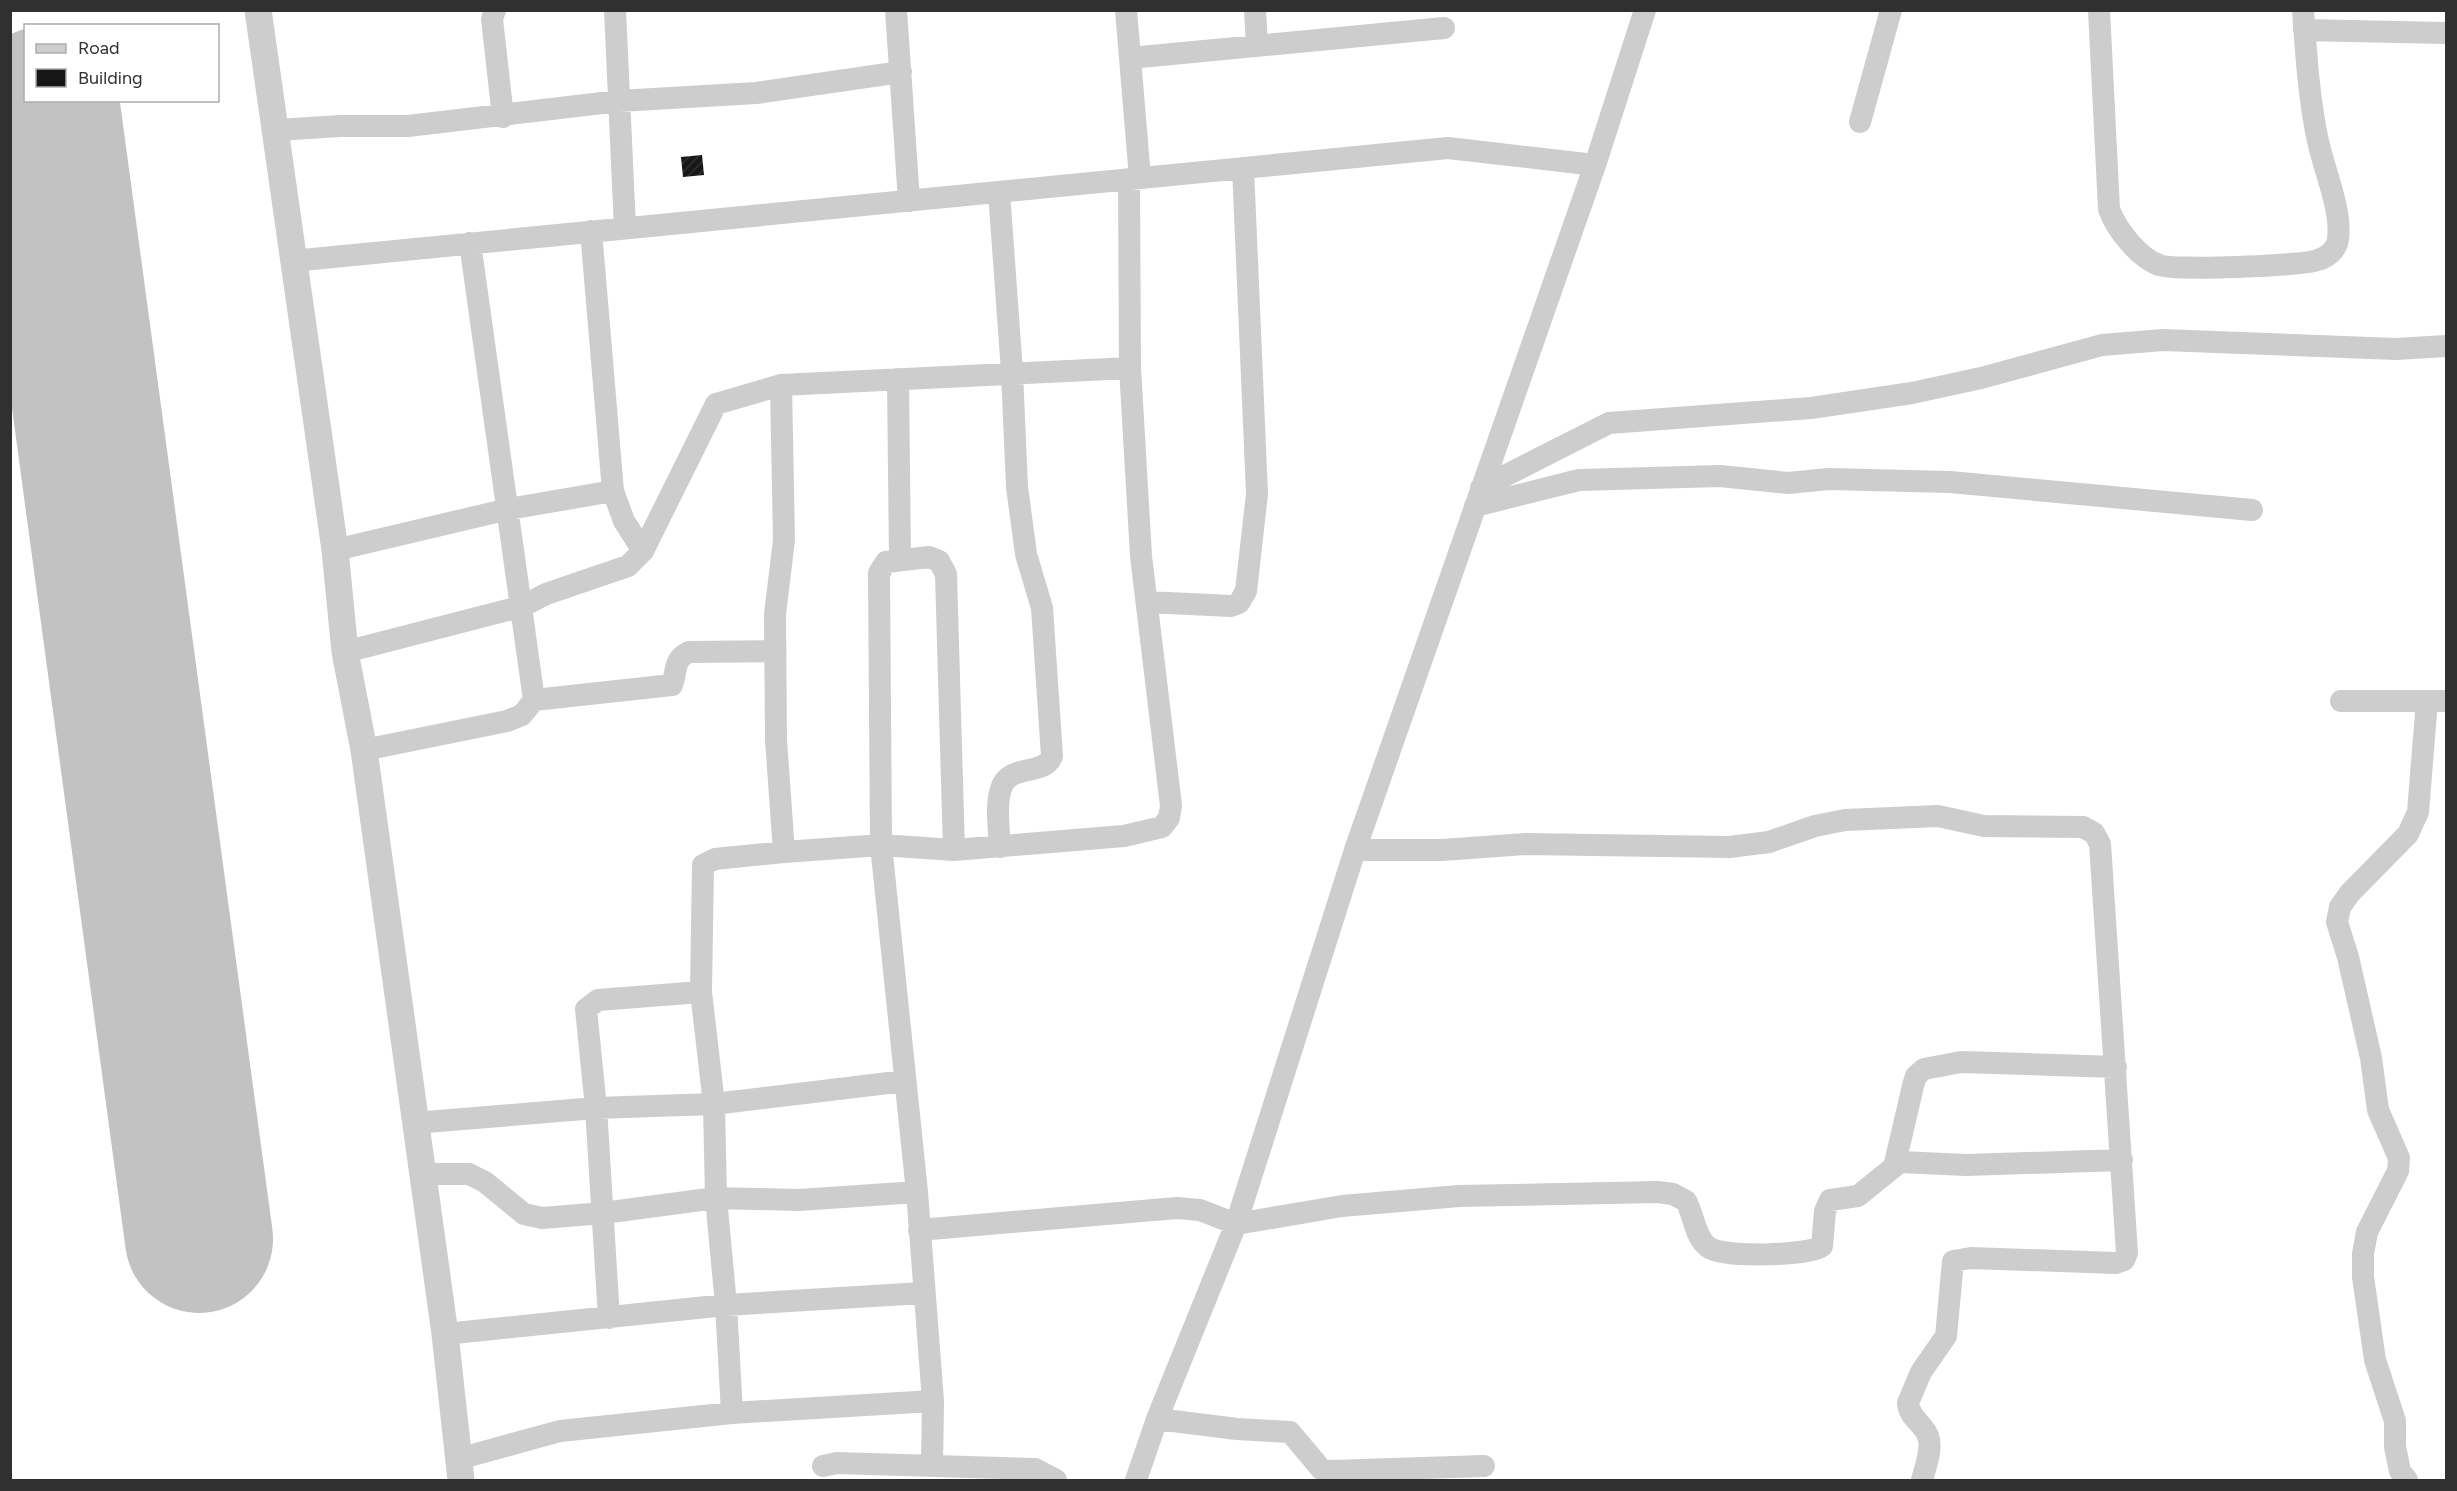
<svg xmlns="http://www.w3.org/2000/svg" width="2457" height="1491" viewBox="0 0 2457 1491" font-family="Figtree,sans-serif">
  <style>
    .lines { fill: none; stroke-linecap: round; stroke-linejoin: round }
    .runway { stroke: #c2c2c2; stroke-width: 148 }
    .building { fill: url(#building-hatch) }
    .minor { stroke: #cdcdcd; stroke-width: 22 }
    .tertiary { stroke: #cdcdcd; stroke-width: 27 }
  </style>
  <defs>
    <pattern id="building-hatch" width="6" height="6" patternUnits="userSpaceOnUse" patternTransform="scale(1.5)"><rect width="6" height="6" fill="#171717"/><path d="M-1 1l2-2M0 6l6-6M5 7l2-2" fill="none" stroke="#303030"/></pattern>
  </defs>
  <rect width="100%" height="100%" fill="#fff"/>
  <g class="lines">
    <path class="runway" d="M45,100L199,1239"/>
  </g>
  <path class="building" d="M702,155L704,175L683,177L681,157Z"/>
  <g class="lines">
    <path class="minor" d="M495,10L492,19L503,117
      M615,10L625,228
      M896,10L909,201
      M1126,10L1140,178
      M1255,10L1257,45
      M2099,10L2109,209C2116,229 2139,258 2159,265C2173,271 2301,266 2318,260C2328,257 2337,249 2338,239C2342,210 2324,170 2318,141C2309,100 2306,53 2303,10
      M2304,30L2446,33
      M1130,58L1444,28
      M1860,122L1891,10
      M277,130L340,126H408L619,101L756,93L901,72
      M999,192L1012,372L1017,487L1026,554L1042,608L1052,756C1045,776 1011,764 1002,786C995,804 999,827 1000,847
      M591,231L613,491L624,521L643,551
      M292,261L1448,148L1595,165L1645,10
      M898,379L900,560
      M781,385L784,540L775,614L776,740L784,852
      M1481,488L1609,423L1811,408L1912,393L1981,378L2102,345L2163,340L2396,349L2446,346
      M1475,506L1579,480L1720,476L1788,483L1829,479L1950,482L2252,510
      M335,550L509,509L613,491
      M1147,602L1231,606L1239,603L1246,591L1257,494L1243,168
      M345,652L523,606L546,594L628,566L643,551L716,404L781,385L1130,368L1129,179
      M534,700L672,685C677,672 673,659 689,652L775,651
      M2341,701H2446
      M364,750L507,721L522,715L534,700L470,243
      M1355,850H1442L1526,844L1729,847L1769,842L1815,826L1845,820L1938,816L1984,826L2083,827L2094,833L2100,844L2127,1253L2124,1260L2116,1263L1971,1258L1953,1261L1946,1336L1921,1372L1908,1403C1909,1418 1923,1423 1928,1436C1933,1449 1925,1468 1922,1480
      M414,1123L596,1108L714,1104L905,1081
      M1895,1163L1913,1086L1916,1076L1924,1069L1961,1062L2116,1067
      M421,1174H469L485,1182L524,1214L542,1218L603,1213L716,1198L799,1200L917,1192
      M919,1230L1177,1208L1200,1210L1236,1224L1342,1206L1459,1196L1657,1192L1673,1194L1686,1201C1694,1215 1695,1238 1708,1247C1722,1258 1807,1256 1822,1246L1825,1211L1830,1200L1858,1196L1900,1162L1966,1165L2122,1160
      M609,1318L596,1108L586,1009L598,1000L701,992
      M445,1334L726,1305L923,1293
      M732,1413L726,1305L716,1198L714,1104L701,992L703,865L715,859L784,852L881,845L954,850L1124,836L1162,827L1169,818L1171,806L1141,556L1130,368
      M1157,1419L1237,1429L1290,1432L1322,1470L1331,1471L1484,1466
      M458,1459L560,1431L732,1413L933,1401
      M932,1465L933,1401L917,1192L881,845L879,573L886,562L929,557L939,561L946,574L954,850
      M823,1466L837,1463L1035,1469L1056,1480
      M1136,1480L1157,1419L1236,1224L1355,850L1595,165
      M2407,1480L2400,1471L2395,1447V1421L2375,1360L2363,1277V1254L2367,1232L2398,1171L2399,1158L2378,1110L2371,1058L2348,957L2337,922L2340,907L2350,893L2408,834L2418,812L2427,701"/>
    <path class="tertiary" d="M258,10L335,550L345,652L364,750L445,1334L461,1480"/>
  </g>
  <rect width="2457" height="1491" fill="none" stroke="#303030" stroke-width="24"/>
  <rect x="24" y="24" width="195" height="78" fill="#ffffff" stroke="#acacac" stroke-width="1.5"/>
  <rect x="36" y="44" width="30" height="9" fill="#cdcdcd" stroke="#acacac" stroke-width="1.5"/>
  <text x="78" y="54" font-size="18" fill="#303030">Road</text>
  <rect x="36" y="69" width="30" height="18" fill="#171717" stroke="#acacac" stroke-width="1.5"/>
  <text x="78" y="84" font-size="18" fill="#303030">Building</text>
</svg>
